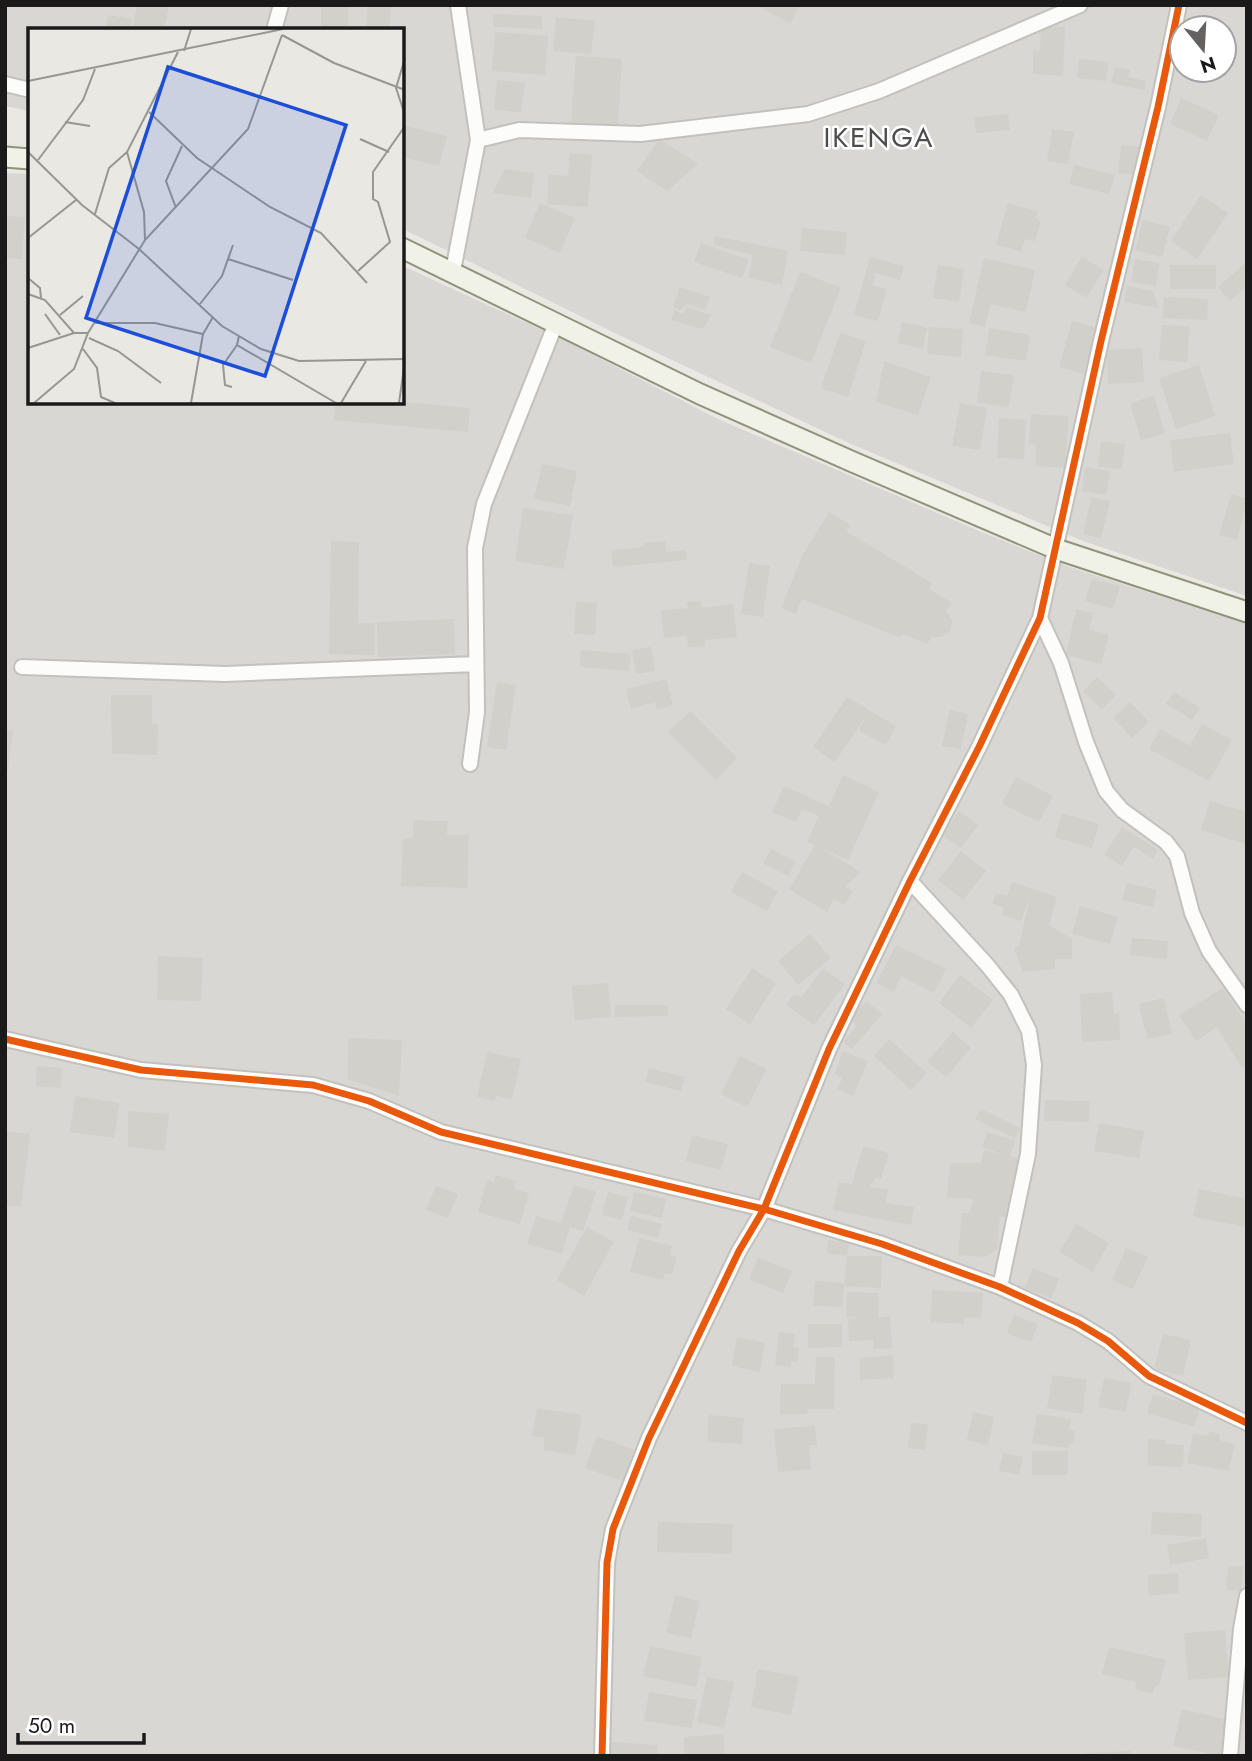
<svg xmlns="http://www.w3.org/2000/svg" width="1252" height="1761" viewBox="0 0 1252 1761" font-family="Jost,sans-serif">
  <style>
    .residential { fill: #d9d7d4; fill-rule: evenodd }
    .building { fill: #d2d0cb }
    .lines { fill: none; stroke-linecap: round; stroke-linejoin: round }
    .minor-casing { stroke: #c2c1be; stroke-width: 18 }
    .secondary-casing { stroke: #8e937a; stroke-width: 23 }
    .minor { stroke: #fcfcfb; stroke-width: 14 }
    .secondary { stroke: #f1f2e7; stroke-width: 19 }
    .cycleway-casing { stroke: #fff; stroke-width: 11 }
    .cycleway { stroke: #e8590c; stroke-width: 7 }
    .labels { text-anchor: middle; stroke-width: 5; stroke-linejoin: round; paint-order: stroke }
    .quarter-label { font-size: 28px; letter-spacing: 2px; fill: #4d4d4d; stroke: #fff }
    .inset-road { fill: none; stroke: #979692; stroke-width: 2 }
    .view { fill: #1d4ed8; fill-opacity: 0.15; stroke: #1d4ed8; stroke-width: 3.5 }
    .inset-edge { fill: none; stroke: #1a1a1a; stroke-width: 3.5 }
  </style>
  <rect width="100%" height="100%" fill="#eae8e2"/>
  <path class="residential" d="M5,5H1247V596L1083,541L851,444L619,335L403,229L402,30H30V111L5,106ZM1182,28H1224V70H1182Z
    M5,173L30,174V402H402L403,266L562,339L718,419L984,533L1067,566L1247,624V1756H5Z"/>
  <path class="building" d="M137,5H169L164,30H132Z
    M321,5H349L348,28H321Z
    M368,5H391L389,30H366Z
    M760,5H800L790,23L759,7Z
    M493,14L542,16V29L493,27Z
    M108,15L132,19L130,30H105Z
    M556,17L595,21L591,54L553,51Z
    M1041,27H1065L1063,76L1033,74V50L1040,51Z
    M495,32L548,36L545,75L492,71Z
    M576,56L622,59L618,125L571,122Z
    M1079,59L1108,62L1106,81L1077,78Z
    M1115,67L1130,70L1128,77L1146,81L1144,90L1111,83Z
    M497,80L525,83L521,113L494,109Z
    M1181,98L1219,115L1207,141L1170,124Z
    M1008,114L1010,130L976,133L974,117Z
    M402,125L447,136L439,166L402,157Z
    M1052,129L1074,132L1068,164L1047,161Z
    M659,139L698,164L667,191L637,171Z
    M1121,145L1142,147L1138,175L1118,173Z
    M570,153L592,155L588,207L547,204L549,174L568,176Z
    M1074,165L1115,175L1109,194L1069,184Z
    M504,169L534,173L531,198L493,193Z
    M1201,195L1228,213L1197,259L1171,241Z
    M540,203L575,218L560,253L525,238Z
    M1008,203L1039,212L1035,217L1041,222L1035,241L1025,239L1021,252L996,244Z
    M5,216L25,217L22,259L5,258Z
    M1143,220L1170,227L1162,257L1135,250Z
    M802,228L847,232L845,255L800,251Z
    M715,236L788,251L782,285L748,278L753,255L713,245Z
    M701,243L749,260L742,278L694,262Z
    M870,257L904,266L900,280L875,273L872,285L887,289L878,321L854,315Z
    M1082,257L1104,270L1086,298L1065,285Z
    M984,258L1035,270L1026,312L990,304L985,327L969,323Z
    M1135,259L1160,263L1156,286L1131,282Z
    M1247,261V286L1230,301L1218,287Z
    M938,265L964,269L959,302L933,298Z
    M1170,265H1216V289H1170Z
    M800,272L841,288L811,363L770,347Z
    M1127,286L1153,291L1159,308L1124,302Z
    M680,287L710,297L705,310L687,304L681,310L673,307Z
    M1164,297L1208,299L1207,320L1162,318Z
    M686,307L712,315L702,329L671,320L674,310L684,314Z
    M1072,321L1097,328L1084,374L1059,367Z
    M902,322L927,327L923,349L898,343Z
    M1162,325L1190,326L1187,362L1159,360Z
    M929,327L963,329L961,357L927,354Z
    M989,328L1030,335L1026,361L985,355Z
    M840,333L866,341L848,397L821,388Z
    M1142,348L1144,382L1108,384L1106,350Z
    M884,361L931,377L918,415L876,402Z
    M1199,365L1215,416L1176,429L1159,378Z
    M981,371L1014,375L1009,407L977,403Z
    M1154,396L1165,434L1141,440L1130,403Z
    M336,402H402L470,408L468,432L334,420Z
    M960,403L987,408L980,450L952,446Z
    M1031,414L1069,416L1065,468L1035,466L1036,445L1029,444Z
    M999,418L1026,420L1024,459L997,458Z
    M1230,433L1234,464L1174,472L1170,440Z
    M1101,441L1125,444L1122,469L1098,467Z
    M542,464L577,471L570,506L534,499Z
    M1085,467L1110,471L1106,495L1082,491Z
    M1231,494L1247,499L1237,540L1219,535Z
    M1091,497L1110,501L1101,538L1083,534Z
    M523,508L573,515L564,569L515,561Z
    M829,512L850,525L846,531L932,583L929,589L952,603L946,611L952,620L951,631L941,637H932L927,644L904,634L899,637L802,599L796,614L781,608L802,556Z
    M331,541L359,542L358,623H375L374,655L329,654Z
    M665,541L666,552L686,550L687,560L613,567L611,550L644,547V543Z
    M749,563L770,566L763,617L741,614Z
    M1092,579L1120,586L1113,609L1085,601Z
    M701,601L702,608L733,604L737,637L705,640V646L688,647L687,636L664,638L661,611L688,608L687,602Z
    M576,602L597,603L595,635L574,634Z
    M1076,609L1093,613L1089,629L1109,635L1101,664L1066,655Z
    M454,619L455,654L378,657L377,622Z
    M651,647L655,671L636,674L632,650Z
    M581,650L631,654L629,671L580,667Z
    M1097,677L1116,695L1102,709L1083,691Z
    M666,679L673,705L657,710L655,702L631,709L626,689Z
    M497,682L516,685L506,750L487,747Z
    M1174,692L1200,708L1192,720L1166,704Z
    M111,695H152V724L158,725L157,755L112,754Z
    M847,697L896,726L886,745L859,731L866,716L835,762L813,747Z
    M1130,702L1149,722L1132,738L1113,718Z
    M950,710L968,714L961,749L942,746Z
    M690,711L737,758L716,780L668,732Z
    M1202,724L1232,740L1209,781L1149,749L1160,729L1190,746Z
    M5,730L13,731L7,775H5Z
    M843,775L879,792L848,860L823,849L861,872L845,887L853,891L844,905L834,899L827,912L789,889L815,845L807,842L819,816L802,809L796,822L772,812L784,786L829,806Z
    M1016,777L1053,796L1039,822L1002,804Z
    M1210,801L1247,812L1245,844L1201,830Z
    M959,811L978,825L961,848L942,835Z
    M1062,813L1099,824L1092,848L1055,837Z
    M413,820L448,821L447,835H469L467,888L401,886L403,840L413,836Z
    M1122,827L1158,850L1153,859L1134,847L1122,866L1104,855Z
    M771,849L796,862L788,876L763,863Z
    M961,851L986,871L963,900L938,880Z
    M742,872L778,891L767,911L731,892Z
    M1012,882L1057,897L1049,925L1072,939V959H1055V969L1023,972L1014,948L1019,946L1030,896L1021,921L1002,915L1004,908L992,904L996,893L1007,896Z
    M1127,883L1157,890L1153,907L1122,900Z
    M1080,906L1118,917L1110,944L1072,934Z
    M810,934L831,958L798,985L778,961Z
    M1132,938L1168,941L1167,959L1130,955Z
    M896,945L946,969L934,993L901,976L894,992L876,983Z
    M158,956L203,958L201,1001L157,1000Z
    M752,968L776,983L750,1024L726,1009Z
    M823,968L845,984L814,1025L786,1005L794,994L802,997Z
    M960,975L993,1000L971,1028L939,1003Z
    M608,983L611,1017L575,1020L572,986Z
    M1223,988L1247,1025V1065L1242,1068L1217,1027L1196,1041L1179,1015Z
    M1112,992L1114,1014L1119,1012L1120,1040L1082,1042L1080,994Z
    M1164,998L1172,1034L1147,1039L1139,1004Z
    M866,1001L882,1014L852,1049L843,1042L856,1027L851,1017Z
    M615,1005H668V1016L615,1017Z
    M953,1032L971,1048L946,1077L927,1062Z
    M349,1038L402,1040L399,1096L347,1079Z
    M889,1039L927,1073L911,1090L874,1056Z
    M843,1051L868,1061L853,1096L838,1089L842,1078L834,1074Z
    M487,1052L521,1059L512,1099L496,1096L495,1101L477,1097Z
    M740,1056L767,1069L747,1107L721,1094Z
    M37,1066L62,1068L61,1088L36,1086Z
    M649,1068L685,1077L681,1091L645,1082Z
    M75,1096L120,1103L114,1138L70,1132Z
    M1045,1100L1090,1101L1089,1122L1044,1121Z
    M981,1109L1020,1128L1015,1138L975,1119Z
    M128,1111L169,1114L165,1151L128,1147Z
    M1099,1123L1144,1131L1139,1158L1094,1151Z
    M5,1131L30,1134L21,1207L5,1205Z
    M987,1132L1015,1141L1010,1156L1018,1158L1006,1217H1000L997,1249L985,1257L958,1255L962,1213H969L974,1199L947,1197L950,1163H981L984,1150L1004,1155L982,1147Z
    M692,1135L728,1144L721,1170L686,1161Z
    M863,1146L889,1153L881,1179L876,1178L869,1187L888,1189L886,1203L914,1207L911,1225L833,1210L839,1182L852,1184Z
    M496,1175L516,1181L514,1189L529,1193L520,1224L478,1212L487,1180L494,1182Z
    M574,1185L596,1192L583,1231L570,1227L562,1254L527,1244L536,1216L561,1223Z
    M436,1186L458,1194L448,1218L426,1210Z
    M1199,1189L1247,1199V1227L1193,1217Z
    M608,1192L628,1197L622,1220L602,1215Z
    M634,1192L666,1199L662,1218L630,1211Z
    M631,1216L662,1224L658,1238L627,1230Z
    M1076,1224L1109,1243L1093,1272L1059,1252Z
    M587,1227L614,1242L584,1296L557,1280Z
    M639,1238L672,1246L670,1255L677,1257L672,1275L665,1273L663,1280L630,1272Z
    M828,1240L849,1243L847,1256L826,1253Z
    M1126,1248L1148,1257L1133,1289L1112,1280Z
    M847,1256H882L881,1288L844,1286L842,1307L813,1306L815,1281L843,1283L844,1286Z
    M758,1257L792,1271L783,1293L749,1279Z
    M1033,1268L1059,1279L1051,1298L1025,1288Z
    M932,1290L983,1293L981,1318L964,1317V1324L930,1322Z
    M847,1292L879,1293L878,1318L890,1316L892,1348L873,1349V1340L849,1341L848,1318H860L846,1317Z
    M1014,1315L1038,1324L1031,1342L1007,1333Z
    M808,1324H842V1347L808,1348Z
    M779,1332L795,1334L793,1347L799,1348L797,1362L791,1361V1367L775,1365Z
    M1163,1334L1191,1340L1183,1376L1154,1369Z
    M737,1337L765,1343L760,1372L732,1366Z
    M893,1355L894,1378L860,1380L859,1358Z
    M816,1357H835L834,1409H808L807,1414H780L781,1384H815Z
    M1052,1375L1087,1380L1082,1414L1047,1408Z
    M1104,1378L1131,1383L1126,1412L1098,1407Z
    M1153,1394L1200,1408L1194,1427L1147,1413Z
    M537,1408L582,1415L575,1455L543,1450L545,1438L532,1436Z
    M973,1412L994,1417L988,1445L967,1440Z
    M1037,1414L1071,1419L1069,1430L1075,1431L1073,1444H1069L1068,1448L1032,1443Z
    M709,1415L744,1418L742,1444L707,1442Z
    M911,1423L928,1424L925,1450L908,1448Z
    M815,1426L817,1445H809L811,1469L778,1472L774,1429Z
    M1210,1431L1220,1434L1219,1440L1235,1444L1229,1471L1187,1463L1193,1433L1207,1436Z
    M597,1436L634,1450L630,1459L636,1462L628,1483L585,1468Z
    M1148,1439L1166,1440L1165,1444L1184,1445L1183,1467L1147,1466Z
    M1032,1451H1068L1067,1475H1032Z
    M1003,1453L1023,1457L1019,1475L999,1471Z
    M1152,1512L1202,1514L1201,1537L1151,1534Z
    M658,1522L733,1524L732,1554L657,1552Z
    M1206,1538L1209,1558L1170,1565L1167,1545Z
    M1228,1566L1243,1567L1241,1591L1226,1590Z
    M1178,1573L1179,1593L1149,1596L1148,1575Z
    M675,1595L700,1601L691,1638L666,1633Z
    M1225,1630L1229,1677L1188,1680L1184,1633Z
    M650,1646L702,1657L696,1687L643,1676Z
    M1109,1647L1166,1660L1159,1686H1155L1153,1694L1135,1689L1136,1682L1102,1674Z
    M758,1669L799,1677L791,1715L751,1707Z
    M707,1677L734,1682L724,1728L697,1722Z
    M649,1692L697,1700L692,1728L644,1721Z
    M1182,1709L1228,1720L1220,1756L1173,1746Z
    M723,1734L725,1756H685L684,1737Z
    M611,1742L658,1745L657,1756H610Z
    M1131,1751L1132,1756H1085V1753Z"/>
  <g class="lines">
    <g class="minor-casing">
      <path id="minor" d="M458,5L478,140
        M274,30L281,5
        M5,84L30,90
        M453,271L478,140L519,130L640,134L808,114L879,91L1080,5
        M1040,618L1061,663L1086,742L1106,791L1122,810L1166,842L1177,856L1192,913L1209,951L1247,1005
        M22,667L225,674L476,664
        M470,764L477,712L475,548L484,504L556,323
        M910,881L988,966L1011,995L1029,1031L1034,1065L1028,1154L1000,1287
        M5,1039L141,1070L313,1085L369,1101L441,1132L764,1209L882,1244L1000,1287L1078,1323L1108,1341L1149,1376L1247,1423
        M602,1756L607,1563L613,1529L649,1438L739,1251L764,1209L829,1049L910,881L979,747L1040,618L1101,341L1158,107L1179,5
        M1230,1756L1241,1629L1247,1596"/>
    </g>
    <g class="secondary-casing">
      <path id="secondary" d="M5,157L30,159
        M402,248L700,394L853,462L1056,549L1247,612"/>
    </g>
    <use href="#minor" class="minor"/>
    <use href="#secondary" class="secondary"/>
    <g class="cycleway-casing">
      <path id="cycleway" d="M5,1039L141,1070L313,1085L369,1101L441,1132L764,1209L882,1244L1000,1287L1078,1323L1108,1341L1149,1376L1247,1423
        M602,1756L607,1563L613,1529L649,1438L739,1251L764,1209L829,1049L910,881L979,747L1040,618L1101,341L1158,107L1179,5"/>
    </g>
    <use href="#cycleway" class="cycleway"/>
  </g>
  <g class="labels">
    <g class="quarter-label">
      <text x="879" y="147">IKENGA</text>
    </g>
  </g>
  <g transform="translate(28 28)">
    <rect width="376" height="376" fill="#eae8e2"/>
    <path class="inset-road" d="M254,7L306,35L377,62M156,23L163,1M377,30L368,60L377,87M0,53L255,1M121,84L169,130L242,179L293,205L339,255M37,94L62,98M332,111L361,124M0,124L54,177L111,221L194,298L233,321L271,333L377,331M10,132L55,72L67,41M148,180L138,153L154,118M67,186L81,140L99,124M0,210L48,172M117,212L116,184L99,124L150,24M200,231L265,252M330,243L362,214L350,174L345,171V144L377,98M0,250L12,260L13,270M0,266L17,272L46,305H60M172,276L194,248L205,217M17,286L32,307M32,287L55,268M67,295H127L175,306L185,289M211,308L209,317L308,375M61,310L90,323L133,355M0,320L46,305M55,321L69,340L73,369L87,375M204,359L197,357L195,337L209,317M6,375L46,341L60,305L117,212L220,101L254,7M163,375L175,306M313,375L338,333M371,375L377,333"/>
    <path class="view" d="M140,39L318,97L237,348L58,290Z"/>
    <rect width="376" height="376" class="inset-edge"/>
  </g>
  <rect width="1252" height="1761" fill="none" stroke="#1a1a1a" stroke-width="14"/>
  <g transform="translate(1203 49) rotate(162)"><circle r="33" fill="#ffffff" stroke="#a3a3a3" stroke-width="2"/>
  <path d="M0-5L12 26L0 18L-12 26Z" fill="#636260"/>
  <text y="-10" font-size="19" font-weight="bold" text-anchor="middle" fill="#1a1a1a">N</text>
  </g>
  <path d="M18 1733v10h126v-10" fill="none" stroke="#1a1a1a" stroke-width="3.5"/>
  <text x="28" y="1733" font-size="21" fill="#1a1a1a" stroke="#ffffff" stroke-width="5" paint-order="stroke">50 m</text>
</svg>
